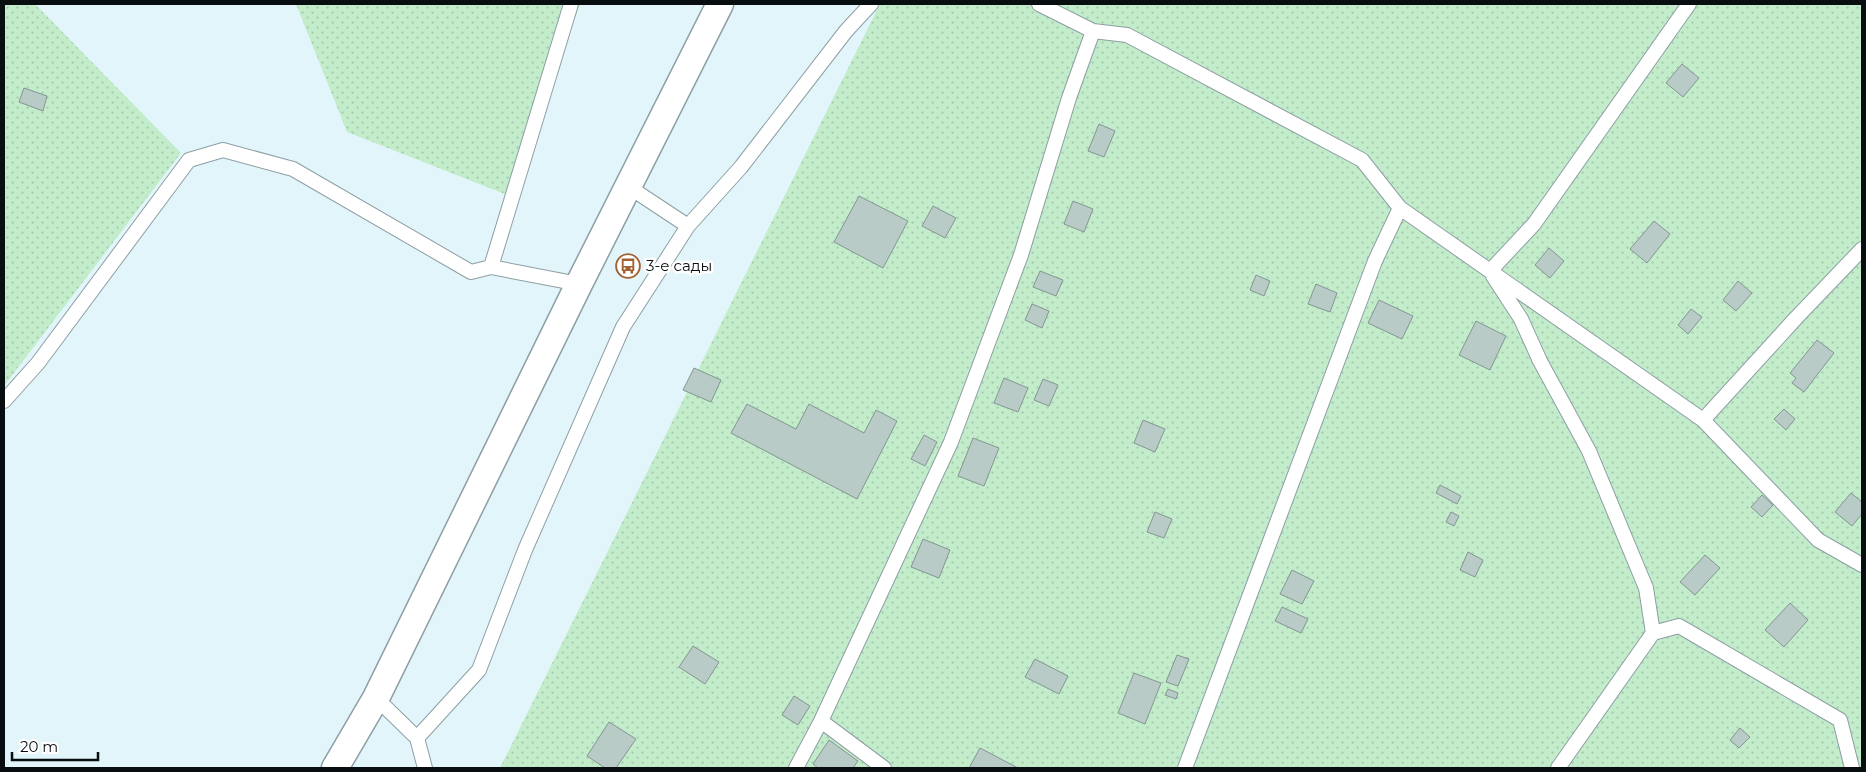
<svg xmlns="http://www.w3.org/2000/svg" width="1866" height="772" viewBox="0 0 1866 772" font-family="Montserrat,sans-serif">
  <style>
    .garden { fill: url(#garden-dots) }
    .building { fill: #b8cbc7; stroke: #849693 }
    .lines { fill: none; stroke-linecap: round; stroke-linejoin: round }
    .service-casing { stroke: #8d9fa4; stroke-width: 16 }
    .minor-casing { stroke: #8d9fa4; stroke-width: 29 }
    .service { stroke: #fff; stroke-width: 14 }
    .minor { stroke: #fff; stroke-width: 26 }
    .labels { text-anchor: middle; stroke-width: 5; stroke-linejoin: round; paint-order: stroke }
    .poi-label { font-size: 15px; fill: #080e10; stroke: #fff; text-anchor: start }
  </style>
  <defs>
    <pattern id="garden-dots" width="8" height="8" patternUnits="userSpaceOnUse" patternTransform="scale(1.25)"><rect width="8" height="8" fill="#c2ecca"/><path d="M2 2h.1M6 6h.1" fill="none" stroke="#a5c9ac" stroke-width="1.8" stroke-linecap="round"/></pattern>
  </defs>
  <rect width="100%" height="100%" fill="#e2f5fb"/>
  <path class="garden" d="M4,4H35L181,153L4,386Z
    M296,4H580L510,196L347,132Z
    M880,4H1862V768H500Z"/>
  <path class="building" d="M1682,64L1699,78L1683,97L1666,83Z
    M24,88L47,96L43,111L19,102Z
    M1099,124L1115,131L1104,157L1088,151Z
    M859,196L908,221L883,268L834,242Z
    M1073,201L1093,209L1084,232L1064,224Z
    M933,206L956,218L945,238L922,226Z
    M1654,221L1670,234L1647,263L1630,249Z
    M1549,248L1564,261L1550,278L1535,265Z
    M1040,271L1063,280L1056,296L1033,287Z
    M1256,275L1270,281L1264,296L1250,290Z
    M1738,281L1752,293L1736,311L1723,300Z
    M1316,284L1337,293L1330,312L1308,304Z
    M1379,300L1413,316L1402,339L1368,323Z
    M1032,304L1049,311L1042,328L1025,320Z
    M1691,309L1702,317L1688,334L1678,325Z
    M1476,321L1506,336L1490,370L1459,355Z
    M1817,340L1834,353L1804,392L1792,383L1796,378L1790,373Z
    M694,368L721,380L711,402L683,390Z
    M1004,378L1028,388L1018,412L994,403Z
    M1043,379L1058,385L1049,406L1034,400Z
    M747,404L796,429L809,404L864,433L876,410L897,421L857,499L731,433Z
    M1784,409L1795,419L1786,430L1774,419Z
    M1143,420L1165,429L1155,452L1134,443Z
    M924,435L937,442L925,466L911,459Z
    M973,438L999,448L984,486L958,476Z
    M1440,485L1461,496L1457,504L1436,493Z
    M1851,493L1862,502V514L1852,526L1835,512Z
    M1762,495L1773,505L1762,517L1751,507Z
    M1155,512L1172,519L1164,538L1147,532Z
    M1451,512L1459,516L1454,526L1446,522Z
    M923,539L950,550L939,578L911,567Z
    M1468,552L1483,560L1475,577L1460,570Z
    M1705,555L1720,568L1695,595L1680,582Z
    M1292,570L1314,581L1302,604L1280,594Z
    M1790,603L1808,620L1784,647L1765,630Z
    M1282,607L1308,619L1301,633L1275,621Z
    M693,646L719,662L705,684L679,667Z
    M1177,655L1189,659L1178,686L1166,682Z
    M1035,659L1068,676L1059,694L1025,677Z
    M1134,673L1161,683L1145,724L1118,713Z
    M1168,689L1178,693L1176,699L1165,695Z
    M794,696L810,706L798,725L782,715Z
    M609,722L636,739L616,768H605L587,756Z
    M1740,728L1750,737L1739,748L1730,740Z
    M829,740L858,761L853,768H818L813,764Z
    M980,748L1018,768H969Z"/>
  <g class="lines">
    <g class="service-casing">
      <path id="service" d="M1039,4L1093,31L1127,35L1362,160L1400,208L1703,420L1818,540L1862,565
        M629,187L688,226L741,167L846,31L871,4
        M491,267L571,4
        M1490,271L1534,224L1689,4
        M1493,276L1521,319L1540,361L1589,451L1646,588L1653,633L1558,768
        M4,401L38,363L189,160L223,150L293,169L471,272L491,267L579,284
        M1703,420L1796,318L1862,249
        M1653,633L1679,626L1840,720L1852,768
        M376,698L417,738L425,768
        M821,721L884,768
        M417,738L479,670L525,550L623,327L688,226
        M796,768L821,721L951,442L1021,255L1069,98L1093,31
        M1185,768L1375,261L1400,208"/>
    </g>
    <g class="minor-casing">
      <path id="minor" d="M335,768L376,698L579,284L720,4"/>
    </g>
    <use href="#service" class="service"/>
    <use href="#minor" class="minor"/>
  </g>
  <defs>
    <g id="bus-ring" transform="scale(1.25)"><circle r="9.5" fill="#fff" stroke="#a35f30" stroke-width="1.5"/><path d="M-5-6H5V4H4V6H2V4H-2V6H-4V4H-5ZM-3.5-4V0h7V-4ZM-3.5 1.2v1.5H-2V1.2ZM2 1.2v1.5H3.5V1.2Z" fill="#a35f30"/></g>
  </defs>
  <g fill-rule="evenodd">
    <use href="#bus-ring" x="628" y="266"/>
  </g>
  <g class="labels">
    <g class="poi-label">
      <text x="646" y="271">3-е сады</text>
    </g>
  </g>
  <rect width="1866" height="772" fill="none" stroke="#080e10" stroke-width="10"/>
  <path d="M12 752v8h86v-8" fill="none" stroke="#080e10" stroke-width="2.5"/>
  <text x="20" y="752" font-size="15" fill="#080e10" stroke="#ffffff" stroke-width="4" paint-order="stroke">20 m</text>
</svg>
